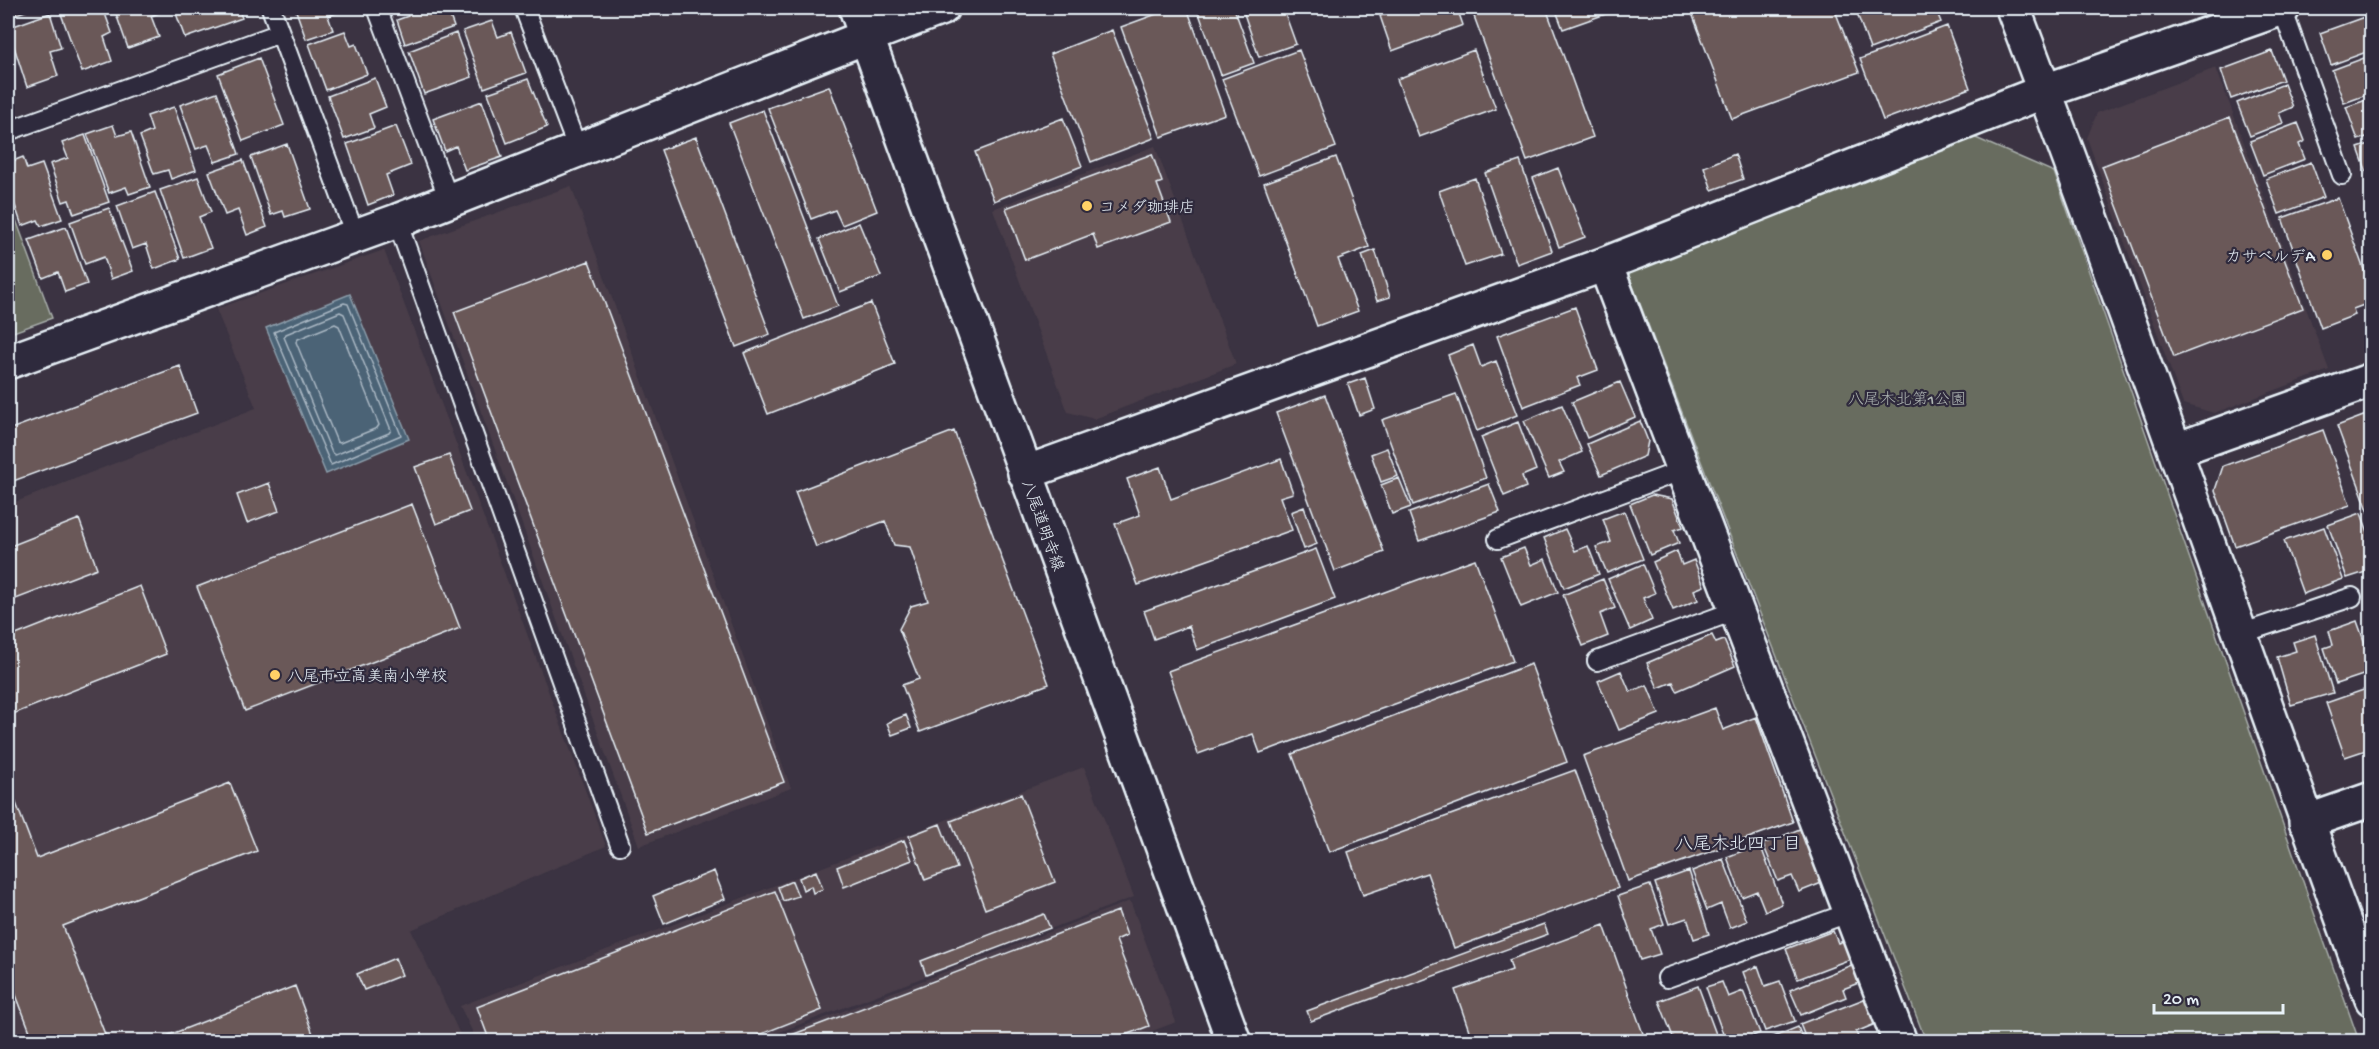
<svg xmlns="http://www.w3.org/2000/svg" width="2379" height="1049" viewBox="0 0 2379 1049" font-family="'Gochi Hand','Klee One',sans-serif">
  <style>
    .built { fill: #493e49 }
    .green { fill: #686c5e; stroke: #a8aeab; stroke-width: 1.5 }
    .water { fill: #4c6376; stroke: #8a9caa; stroke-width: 1.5 }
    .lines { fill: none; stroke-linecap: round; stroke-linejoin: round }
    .shore { stroke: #aab8c4; stroke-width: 1.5 }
    .building { fill: #6a5858; stroke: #e8f1f8; stroke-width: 1.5 }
    .lane-casing { stroke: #e8f1f8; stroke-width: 22 }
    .street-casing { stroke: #e8f1f8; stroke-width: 38 }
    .secondary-casing { stroke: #e8f1f8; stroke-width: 38 }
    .lane { stroke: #2f2a3d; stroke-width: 18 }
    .street { stroke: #2f2a3d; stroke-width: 33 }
    .secondary { stroke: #2f2a3d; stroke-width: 33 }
    .poi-dot { fill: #ffd166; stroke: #2f2a3d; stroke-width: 2 }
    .labels { text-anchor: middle; stroke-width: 4.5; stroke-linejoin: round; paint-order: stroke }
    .poi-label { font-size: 16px; fill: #e8f1f8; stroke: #2f2a3d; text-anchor: start }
    .park-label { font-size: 16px; fill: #aeb5b3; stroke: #2f2a3d }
    .street-label { font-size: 16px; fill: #e8f1f8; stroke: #2f2a3d }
    .neighbourhood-label { font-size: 18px; fill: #e8f1f8; stroke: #2f2a3d }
  </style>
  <rect width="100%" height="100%" fill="#3b3342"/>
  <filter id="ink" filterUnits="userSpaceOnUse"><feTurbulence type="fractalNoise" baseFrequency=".0167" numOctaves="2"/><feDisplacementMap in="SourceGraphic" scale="12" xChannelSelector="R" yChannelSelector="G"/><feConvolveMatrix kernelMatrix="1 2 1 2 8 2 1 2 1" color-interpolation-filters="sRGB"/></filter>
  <g filter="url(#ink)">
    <path class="built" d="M2216,68L2329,370L2214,413L2183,404L2087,138L2097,113Z
      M1155,146L1236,364L1094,419L1068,412L993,209Z
      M571,186L791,788L639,846L419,241Z
      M384,250L606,846L411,930L463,1041L8,1042V505L256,408L216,309Z
      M1084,767L1134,897L756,1041H477L460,1006Z
      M1130,901L1176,1022L1126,1041L763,1042Z"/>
    <path class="green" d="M1962,132L2054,172L2359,1041H1926L1626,268Z
      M8,198L52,318L8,334Z"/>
    <path class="water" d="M350,294L409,439L326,474L266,328Z"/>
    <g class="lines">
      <path class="shore" d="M344,303L348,304L401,435L331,465L274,332Z
        M340,312L344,314L391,430L389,433L335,455L332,453L284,337L286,334Z
        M335,324L339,326L379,425L377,428L340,443L337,442L296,342L298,339Z"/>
    </g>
    <path class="building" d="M8,8H34L8,17Z
      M70,8H103L112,33L104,37L112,61L82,72L60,11Z
      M114,8H165L166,10L151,16L159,37L128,48Z
      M174,8H238L242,18L185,38Z
      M295,8H350L328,16L333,30L306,39Z
      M405,8H447L454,27L405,44L397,20L408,16Z
      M1173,8H1187L1225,114L1161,137L1121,27Z
      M1197,8H1234L1254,63L1221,75Z
      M1242,8H1283L1296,44L1259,57Z
      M1393,8H1457L1463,25L1392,51L1380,16L1394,10Z
      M1471,8H1546L1593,137L1527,161Z
      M1555,8H1616L1617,10L1563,29Z
      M1690,8H1834L1859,72L1732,119Z
      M1854,8H1869L1855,13Z
      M1881,8H1935L1941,22L1870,49L1858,16Z
      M50,13L61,48L50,51L58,76L27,87L8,28Z
      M2367,16L2372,27V50L2331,65L2320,33Z
      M492,21L498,37L511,32L526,73L484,88L463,31Z
      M1947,26L1970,88L1883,120L1860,59Z
      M1112,30L1154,138L1091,162L1050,54Z
      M345,31L351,46L356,44L367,74L326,90L309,44Z
      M456,33L472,77L424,94L409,51Z
      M1299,50L1336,147L1259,176L1222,79Z
      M1474,50L1496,109L1419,137L1397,79Z
      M2272,51L2283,80L2231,99L2221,70Z
      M2372,55V93L2344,103L2332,70Z
      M259,58L284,125L243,141L218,74Z
      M375,78L386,107L369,114L374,128L344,139L328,96Z
      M528,79L547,127L507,143L488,93Z
      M2284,84L2293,107L2279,113L2283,123L2250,136L2237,103Z
      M829,86L877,211L842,225L835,210L811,219L768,108Z
      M217,92L239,154L215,162L208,145L196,149L180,105Z
      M2372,98V135L2358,140L2346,107Z
      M482,101L502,157L465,170L456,146L445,151L433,119Z
      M174,107L196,170L171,179L168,170L154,174L140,136L152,131L147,116Z
      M763,110L838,306L804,319L729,123Z
      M2230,117L2303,308L2174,357L2102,166Z
      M1063,118L1082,166L994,201L975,152Z
      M2298,123L2305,141L2299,144L2305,159L2263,175L2250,141Z
      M113,125L117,136L131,132L150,187L129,194L126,187L109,193L87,134Z
      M396,126L411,165L386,175L393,195L368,205L347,144Z
      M85,135L109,202L74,214L69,200L63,202L50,164L68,158L62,143Z
      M696,137L770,334L736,347L661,150Z
      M2372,143V181H2370L2358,148Z
      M287,144L310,209L285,217L283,211L271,215L251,157Z
      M1152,154L1162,182L1157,184L1171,222L1098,249L1093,234L1025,260L1006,208Z
      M1735,154L1743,179L1712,190L1704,167Z
      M23,157L27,169L42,164L62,219L41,226L38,220L22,226L8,185V163Z
      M1336,157L1369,247L1338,259L1358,311L1317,326L1264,183Z
      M243,160L267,227L247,235L238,210L225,215L209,172Z
      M1520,161L1552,251L1517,264L1485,173Z
      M2311,162L2324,197L2279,214L2266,179Z
      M1558,168L1585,237L1559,247L1533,178Z
      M198,177L211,212L199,217L211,248L184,258L160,190Z
      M1475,178L1501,254L1465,266L1439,191Z
      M155,192L180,259L154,269L146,244L132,249L117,206Z
      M2338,198L2372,292V302L2353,309L2355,315L2321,328L2282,218Z
      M109,208L133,271L111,279L104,257L85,264L70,222Z
      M859,223L881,276L840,292L819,239Z
      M66,227L87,284L65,292L58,272L43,278L29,240Z
      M1375,250L1390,297L1377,301L1362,255Z
      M589,261L784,782L648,833L454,312Z
      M871,303L895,364L768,414L744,353Z
      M1575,307L1598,370L1577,378L1580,385L1523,407L1497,336Z
      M1473,345L1481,367L1496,361L1517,415L1477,431L1448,355Z
      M180,366L197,413L8,483V430Z
      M1365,378L1375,409L1359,415L1348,384Z
      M1620,382L1635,417L1587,438L1572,402Z
      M1456,394L1486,478L1413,505L1382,420Z
      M1325,395L1384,552L1335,571L1276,413Z
      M1562,405L1582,452L1559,462L1564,472L1549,478L1524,421Z
      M2366,415L2372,430V521L2337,426Z
      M1640,421L1648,441L1645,456L1601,475L1587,444Z
      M1518,422L1536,470L1522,476L1526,487L1504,496L1481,437Z
      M2323,430L2350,505L2235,546L2215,490L2223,466Z
      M954,431L1049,684L920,732L902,685L919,679L899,629L911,606L928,601L910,547L894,545L885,521L816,547L795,492Z
      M1387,448L1398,476L1381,482L1371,454Z
      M449,455L470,511L436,524L415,467Z
      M1281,459L1293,493L1280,497L1292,530L1138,585L1115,524L1140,515L1127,479L1160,467L1171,499Z
      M1399,478L1411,507L1392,514L1381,485Z
      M269,483L279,511L247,523L237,495Z
      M1489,484L1500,512L1419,541L1409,513Z
      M1652,495L1672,499L1683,527L1674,530L1679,543L1650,555L1630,504Z
      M412,504L460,628L245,711L197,587Z
      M1304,507L1317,544L1304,549L1291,512Z
      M1624,511L1643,559L1607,573L1596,547L1611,542L1603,519Z
      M2361,513L2372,543V570L2347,578L2328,525Z
      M79,519L97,568L8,602V547Z
      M2324,527L2343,579L2303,594L2284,541Z
      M1565,529L1575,551L1588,546L1599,574L1564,588L1544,538Z
      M1524,548L1531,565L1545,559L1558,592L1521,607L1501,557Z
      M1316,549L1335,599L1197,650L1189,626L1154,639L1144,611Z
      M1677,551L1682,565L1694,560L1704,586L1694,590L1698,600L1673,610L1653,562Z
      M1475,559L1513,661L1260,753L1253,734L1198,754L1168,671Z
      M1643,564L1655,593L1643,598L1652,620L1630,630L1608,579Z
      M1603,579L1615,608L1600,614L1608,636L1583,646L1563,595Z
      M140,586L166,654L8,716V638Z
      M2357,621L2372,663V672L2336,684L2324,648L2333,645L2329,631Z
      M1712,635L1716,643L1724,640L1735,666L1677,691L1673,682L1658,688L1647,663Z
      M2315,635L2333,693L2291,705L2277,657L2296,651L2293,642Z
      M1531,664L1567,762L1329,852L1292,754Z
      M1621,671L1630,692L1647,685L1659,714L1619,730L1598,681Z
      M2372,687V748L2345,757L2326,703Z
      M1715,708L1723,730L1756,717L1793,822L1628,881L1583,756Z
      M906,715L911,728L892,735L887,723Z
      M1575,770L1618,888L1454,948L1427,873L1363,895L1348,852Z
      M8,782L37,858L230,783L257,851L63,926L108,1042H34L8,974Z
      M1021,794L1055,882L985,909L951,821Z
      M940,824L957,868L925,880L909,836Z
      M1802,828L1824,882L1799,892L1792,876L1778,881L1763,844Z
      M904,840L912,860L844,887L837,867Z
      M1760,844L1782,904L1765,911L1757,891L1742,897L1727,857Z
      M1723,859L1747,921L1730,928L1721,904L1707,910L1692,871Z
      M714,871L725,899L664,924L653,896Z
      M816,871L823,889L813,893L811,886L803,890L799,878Z
      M1689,871L1709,934L1694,939L1687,918L1669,924L1655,883Z
      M792,881L798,896L783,901L778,887Z
      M1650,885L1664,924L1651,929L1660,954L1640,960L1618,896Z
      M775,891L822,1010L741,1042H490L477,1007Z
      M1118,911L1127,935L1116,940L1149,1026L1107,1042H773Z
      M1044,914L1050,928L926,975L921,961Z
      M1544,924L1548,934L1311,1021L1307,1011Z
      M1604,925L1646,1042H1473L1455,990L1512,970L1509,960Z
      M1833,931L1838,943L1846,940L1853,958L1798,979L1786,949Z
      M395,958L402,975L364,990L357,974Z
      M1854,964L1861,982L1843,989L1846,997L1801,1015L1790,990Z
      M1758,966L1765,986L1780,981L1795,1021L1765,1031L1743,972Z
      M1722,982L1728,997L1743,991L1760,1033L1738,1042H1726L1706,987Z
      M295,986L316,1042H151Z
      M1698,986L1719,1042H1675L1659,1001Z
      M1869,997L1880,1022L1856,1032L1860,1042H1807L1800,1024Z
      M1798,1027L1804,1042H1761Z
      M1157,1033L1160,1042H1133Z"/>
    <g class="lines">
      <g class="lane-casing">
        <path id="lane" d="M271,8L355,235
          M377,8L449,200
          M524,8L578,150
          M2282,8L2342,175
          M8,131L280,33
          M397,221L620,845
          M1498,539L1683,470
          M2240,634L2352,597
          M1597,661L1737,610
          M1667,978L1851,912"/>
      </g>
      <g class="street-casing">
        <path id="street" d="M2013,8C2138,336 2250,669 2372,999
          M1605,264L1900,1042
          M8,362L397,221L868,36
          M2176,450L2372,380
          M1025,473L1605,264L2045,91L2283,8
          M2306,822L2372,799"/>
      </g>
      <g class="secondary-casing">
        <path id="secondary" d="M856,8L1234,1042
          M868,36L942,8"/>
      </g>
      <use href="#lane" class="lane"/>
      <use href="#street" class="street"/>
      <use href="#secondary" class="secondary"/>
    </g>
  </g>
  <g class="poi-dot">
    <circle cx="1087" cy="206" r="6"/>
    <circle cx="2327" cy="255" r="6"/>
    <circle cx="275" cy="675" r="6"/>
  </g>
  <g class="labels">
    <g class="poi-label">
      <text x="1099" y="212">コメダ珈琲店</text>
      <text x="2315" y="261" text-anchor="end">カサベルデA</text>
      <text x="287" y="681">八尾市立高美南小学校</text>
    </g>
    <g class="park-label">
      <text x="1907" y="404">八尾木北第1公園</text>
    </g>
    <g class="street-label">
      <text transform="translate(1044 525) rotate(70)" y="6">八尾道明寺線</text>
    </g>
    <g class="neighbourhood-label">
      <text x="1738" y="849">八尾木北四丁目</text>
    </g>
  </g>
  <rect width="2379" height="1049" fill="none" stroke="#2f2a3d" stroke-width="30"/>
  <rect x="15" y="15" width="2349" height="1019" fill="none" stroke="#e8f1f8" stroke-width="2" filter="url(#ink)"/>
  <path d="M2154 1004v9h129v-9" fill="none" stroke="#e8f1f8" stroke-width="3"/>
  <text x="2163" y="1004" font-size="18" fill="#e8f1f8" stroke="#2f2a3d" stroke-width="4.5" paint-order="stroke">20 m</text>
</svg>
